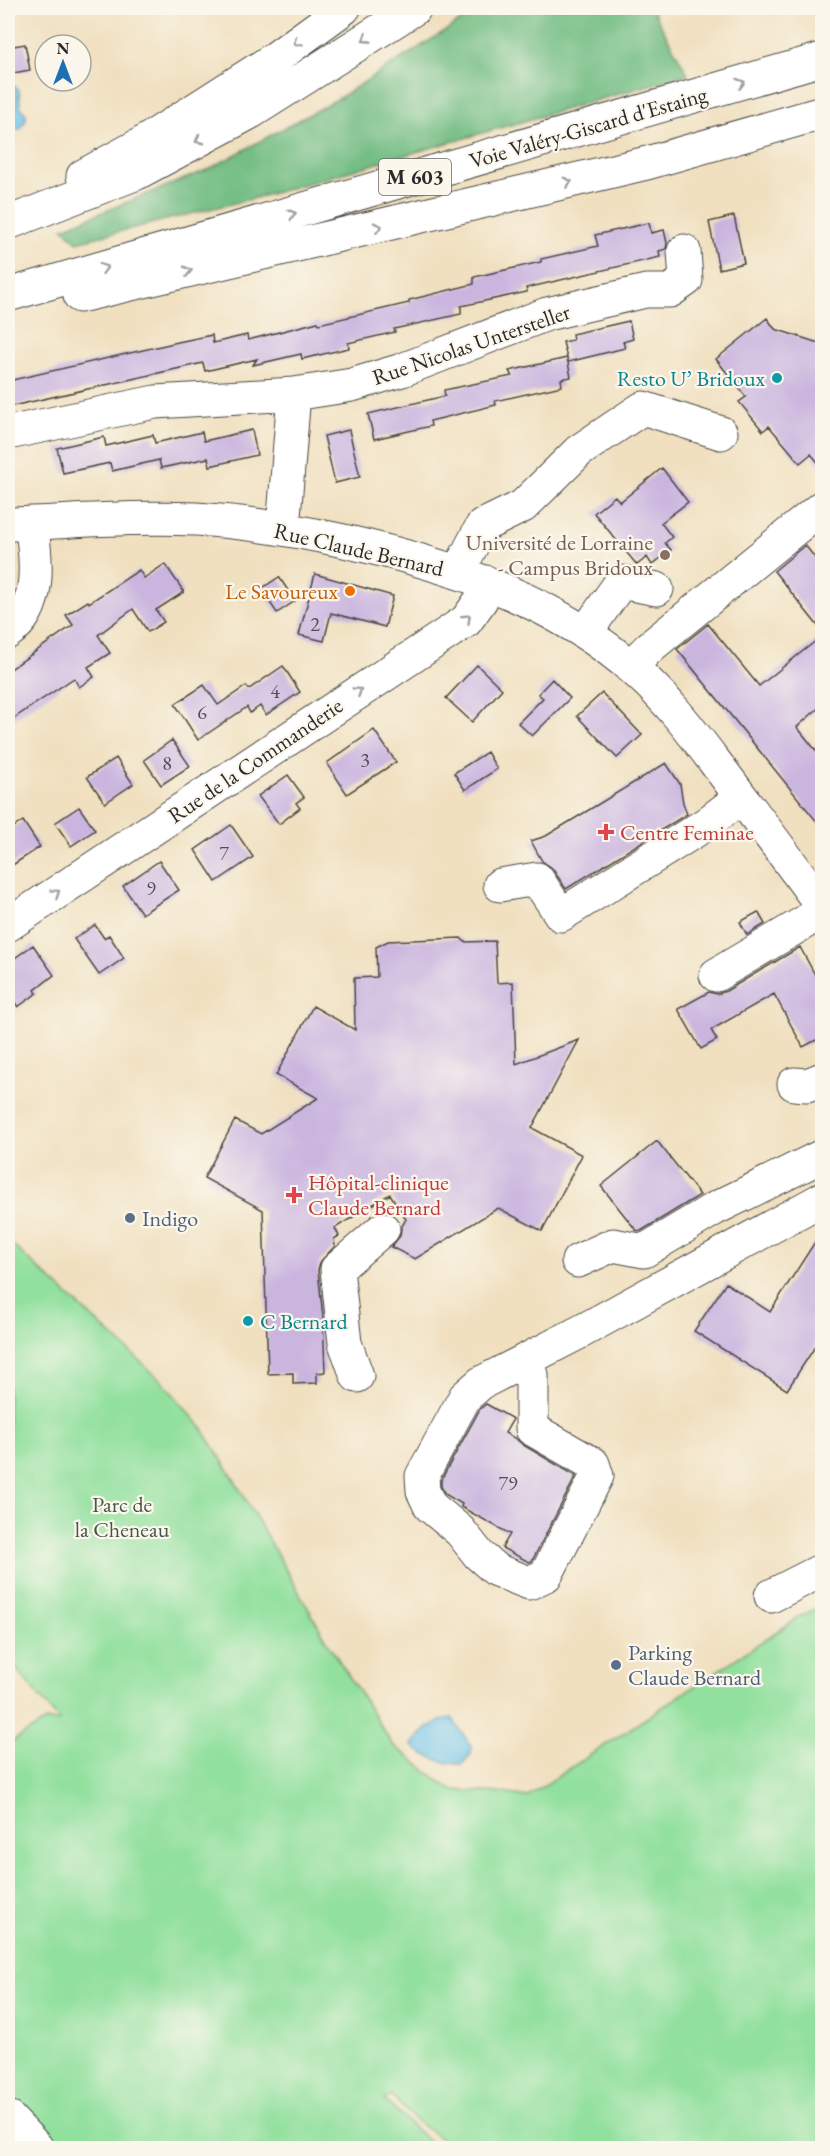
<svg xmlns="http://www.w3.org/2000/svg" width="830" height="2156" viewBox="0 0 830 2156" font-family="'EB Garamond',serif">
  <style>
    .green { fill: #92e09e; stroke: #5e8664; stroke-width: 1.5 }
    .forest { fill: #75be85; stroke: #507458; stroke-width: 1.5 }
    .water { fill: #6bc2e8; stroke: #4b768a; stroke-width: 1.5 }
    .building { fill: #cab5df }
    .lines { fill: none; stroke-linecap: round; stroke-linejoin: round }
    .minor-casing { stroke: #494641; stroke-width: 35 }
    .highway-casing { stroke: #494641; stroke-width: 35 }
    .minor { stroke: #fff; stroke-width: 33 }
    .highway { stroke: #fff; stroke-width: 33 }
    .oneway { stroke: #a0a0a0 }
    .culture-dot { fill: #0f9aa8; stroke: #fbf7ec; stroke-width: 2 }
    .education-dot { fill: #8d6e63; stroke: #fbf7ec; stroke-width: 2 }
    .food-dot { fill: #e8710a; stroke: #fbf7ec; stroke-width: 2 }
    .health-dot { fill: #e0444e; stroke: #fbf7ec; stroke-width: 2 }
    .service-dot { fill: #5c6f8a; stroke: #fbf7ec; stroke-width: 2 }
    .labels { text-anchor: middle; stroke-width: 4.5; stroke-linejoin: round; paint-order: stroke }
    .number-label { font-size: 20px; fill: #534e58 }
    .shield { fill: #fbf7ec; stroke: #696865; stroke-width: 1.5 }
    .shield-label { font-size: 21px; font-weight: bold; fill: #2b2b2b }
    .street-label { font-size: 22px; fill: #2b2b2b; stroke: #fbf7ec }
    .culture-label { font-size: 22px; fill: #0d838f; stroke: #fbf7ec; text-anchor: end }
    .education-label { font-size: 22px; fill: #785e54; stroke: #fbf7ec; text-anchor: end }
    .food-label { font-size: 22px; fill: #c56008; stroke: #fbf7ec; text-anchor: end }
    .health-label { font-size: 22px; fill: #be3a42; stroke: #fbf7ec; text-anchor: start }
    .service-label { font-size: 22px; fill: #4e5e75; stroke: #fbf7ec; text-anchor: start }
    .park-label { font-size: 22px; fill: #455848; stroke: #fbf7ec }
  </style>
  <rect width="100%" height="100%" fill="#fbf7ec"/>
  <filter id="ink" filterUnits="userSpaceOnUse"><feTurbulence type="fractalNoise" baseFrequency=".0167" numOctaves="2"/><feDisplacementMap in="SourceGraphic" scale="12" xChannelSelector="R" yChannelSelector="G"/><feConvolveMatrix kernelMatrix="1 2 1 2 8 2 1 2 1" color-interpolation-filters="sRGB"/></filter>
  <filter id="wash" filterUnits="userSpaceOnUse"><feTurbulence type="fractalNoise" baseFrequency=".008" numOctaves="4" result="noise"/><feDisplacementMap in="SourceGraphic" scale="24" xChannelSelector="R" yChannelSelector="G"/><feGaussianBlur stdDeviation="1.35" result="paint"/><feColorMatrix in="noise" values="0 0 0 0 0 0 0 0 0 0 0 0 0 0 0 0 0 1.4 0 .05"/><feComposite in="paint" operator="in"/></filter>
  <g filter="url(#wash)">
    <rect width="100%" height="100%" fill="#f0e0c0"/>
    <path class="green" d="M8,1241L162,1381L202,1428L235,1481L331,1648L392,1744L451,1790L503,1793L527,1797L799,1617L822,1605V2148H453L415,2120L391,2095L384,2100L436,2148H57L8,2095V1744L46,1721H60L8,1659Z"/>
    <path class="forest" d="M481,8H651L688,74L267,195L77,242L63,228L209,169L341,97Z"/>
    <path class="water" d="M8,86H14L19,90L20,106L26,114V120L20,129L14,130L8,124Z
      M452,1718L471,1746V1754L462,1764C446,1764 423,1757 412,1745C419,1733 438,1719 452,1718Z"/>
    <g id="blocks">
      <path class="building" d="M25,44L30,70L8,74V47Z
        M734,216L744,263L719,269L709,222Z
        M649,223L651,233L664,230L667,243L666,249L659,251L660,257L526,288L527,292L461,306V314L394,329L395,332L348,343L349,348L302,359L301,354L253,365L257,359L205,371L203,363L8,407V381L178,342L212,335L213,343L247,335L248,340L318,322L319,324L409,303V300L474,284V277L541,262V259L598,246L595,235Z
        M767,318L775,329L822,344V467L811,454L800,463L769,426L763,431L739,402L746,397L716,359Z
        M629,321L633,339L623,342L625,348L568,362L563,342L573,340L572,334Z
        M567,358L571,377L561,379L562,386L495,401L496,405L430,421L431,426L374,439L368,414L445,396L444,390L512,376L509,371Z
        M252,430L257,455L210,466L208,458L161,468L159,460L112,471L110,463L63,473L57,448L104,437L106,446L153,435L155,443L202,432L204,441Z
        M349,430L360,477L335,483L324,436Z
        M662,468L688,502L661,523L672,537L665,543L671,550L652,565L647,557L637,565L594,513L615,496L620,502Z
        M805,545L822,567V631L774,571Z
        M165,564L184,592L156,610L164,622L148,632L133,609L98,635L110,653L88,667L94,677L79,687L74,678L8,722V671L73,625L66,615L88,601L89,603L139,570L144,578Z
        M315,574L393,596L385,627L331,613L324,641L299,635Z
        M279,577L295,601L277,613L261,589Z
        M708,624L759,686L822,636V705L797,727L822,758V828L677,649Z
        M477,665L502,689L472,722L446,698Z
        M283,666L300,692L266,715L260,706L250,713L247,707L198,740L175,704L204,685L218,705L246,686L249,689Z
        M552,679L570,698L532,736L518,723L543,698L538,694Z
        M602,693L642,735L617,758L577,716Z
        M374,730L396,762L347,794L327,763Z
        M172,740L190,766L161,785L144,760Z
        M487,752L497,769L465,790L454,773Z
        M116,758L133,784L105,803L87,777Z
        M666,763L680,784L683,803L687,814L566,889L552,868L542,861L531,841L546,836Z
        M288,775L304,797L296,803L300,808L279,824L258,796Z
        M79,807L95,830L71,846L55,823Z
        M23,821L40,847L8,868V831Z
        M231,825L253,857L216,882L195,850Z
        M159,861L179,890L142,914L123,886Z
        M758,912L765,924L747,935L740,922Z
        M95,925L104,938L109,935L124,958L99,975L74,939Z
        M461,938L465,942L495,941L497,983L513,982L516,1064L579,1040L532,1128L582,1155L542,1231L498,1208L415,1259L391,1247L400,1236L401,1228L406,1219L390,1194L335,1228L339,1236L334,1239L335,1246L320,1262L318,1270L323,1317L325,1372L317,1373V1383L293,1384V1373L268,1374L263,1210L204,1178L235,1120L261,1134L318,1098L276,1075L313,1006L355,1030L354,978L377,977L376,947L388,941Z
        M33,945L54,975L35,990L37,993L18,1007L8,992V963Z
        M800,947L822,988V1037L803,1047L774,994L711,1030L717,1040L701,1049L678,1009L709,992L717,994L726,991Z
        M657,1141L700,1195L641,1231L636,1230L601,1186Z
        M822,1231V1336L787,1390L694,1331L726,1283L770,1312Z
        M486,1404L513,1419L505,1433L516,1439L523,1445L576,1476L532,1561L529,1562L502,1548L510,1534L461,1507L462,1504L445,1494L441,1486V1480L480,1409Z"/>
    </g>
  </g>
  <g filter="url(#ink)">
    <use href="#blocks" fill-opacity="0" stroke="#494641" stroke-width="1.5"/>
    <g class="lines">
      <g class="minor-casing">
        <path id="minor" d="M8,433L155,402L294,394L352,385L402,370L547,314L646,291H670L686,280L684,251
          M8,524C70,522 133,516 196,519C246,522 295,530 344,541C451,565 557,600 640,675C672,704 698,740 724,774C757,818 790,862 822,906
          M283,529L294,394
          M458,572L482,526L523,506L579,451L643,408L721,433
          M8,632C42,609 37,560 31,523
          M586,632L621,582L657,589
          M630,667L650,647L822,507
          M500,885L537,879L561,915L706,824L741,797
          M8,925L466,621L481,600L486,582
          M716,975L805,922L822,910
          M794,1084L807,1085L822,1079
          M578,1261L613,1245L644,1251L714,1209L822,1156
          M526,1360L532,1375V1429L593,1464L597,1476L546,1575L529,1583L496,1570L479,1555L460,1531L430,1506L423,1491L422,1476L465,1397L481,1383L582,1331L822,1199
          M357,1376L345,1343L337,1269L383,1229
          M771,1596L822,1570
          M8,2117L37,2148"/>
      </g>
      <g class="highway-casing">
        <path id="highway" d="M83,176L143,143L274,59L344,8
          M8,223L137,173L251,112L415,8
          M8,295L822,59
          M80,296L647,163L822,113"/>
      </g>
      <use href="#minor" class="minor"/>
      <use href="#highway" class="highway"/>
    </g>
    <defs><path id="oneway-chevron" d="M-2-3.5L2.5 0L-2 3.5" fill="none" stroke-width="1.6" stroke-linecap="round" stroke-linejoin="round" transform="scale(1.5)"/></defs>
    <g class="oneway">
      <use href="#oneway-chevron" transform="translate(366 39) rotate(147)"/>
      <use href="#oneway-chevron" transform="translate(297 42) rotate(143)"/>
      <use href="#oneway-chevron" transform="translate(741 83) rotate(-16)"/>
      <use href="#oneway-chevron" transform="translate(199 140) rotate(152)"/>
      <use href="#oneway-chevron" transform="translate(568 182) rotate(-14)"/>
      <use href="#oneway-chevron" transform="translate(292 214) rotate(-16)"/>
      <use href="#oneway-chevron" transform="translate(378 227) rotate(-13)"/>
      <use href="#oneway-chevron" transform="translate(104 268) rotate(-16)"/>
      <use href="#oneway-chevron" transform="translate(188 271) rotate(-13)"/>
      <use href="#oneway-chevron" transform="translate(467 618) rotate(-44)"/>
      <use href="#oneway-chevron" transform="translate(358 691) rotate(-34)"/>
      <use href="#oneway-chevron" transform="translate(56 893) rotate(-34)"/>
    </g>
  </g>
  <g class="culture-dot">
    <circle cx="777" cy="378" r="6"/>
    <circle cx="248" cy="1321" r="6"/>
  </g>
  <circle class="education-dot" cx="665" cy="555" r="6"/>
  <circle class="food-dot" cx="350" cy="591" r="6"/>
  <g class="health-dot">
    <path d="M603 823h6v6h6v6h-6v6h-6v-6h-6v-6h6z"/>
    <path d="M291 1186h6v6h6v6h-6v6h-6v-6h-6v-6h6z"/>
  </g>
  <g class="service-dot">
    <circle cx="130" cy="1218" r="6"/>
    <circle cx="616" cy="1665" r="6"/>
  </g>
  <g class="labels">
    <g class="number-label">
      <text x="315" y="631">2</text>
      <text x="275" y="698">4</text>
      <text x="202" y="719">6</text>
      <text x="365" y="767">3</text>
      <text x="167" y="770">8</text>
      <text x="224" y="860">7</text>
      <text x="151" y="895">9</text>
      <text x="508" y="1490">79</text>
    </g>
    <rect class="shield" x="379" y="159" width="72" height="36" rx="4.5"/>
    <g class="shield-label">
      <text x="415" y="184">M 603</text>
    </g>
    <g class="street-label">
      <text transform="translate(588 127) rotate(-16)" y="8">Voie Valéry-Giscard d'Estaing</text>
      <text transform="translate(471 344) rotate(-19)" y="8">Rue Nicolas Untersteller</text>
      <text transform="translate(359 549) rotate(13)" y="8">Rue Claude Bernard</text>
      <text transform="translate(255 760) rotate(-34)" y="8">Rue de la Commanderie</text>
    </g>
    <g class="culture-label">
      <text x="765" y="386">Resto U’ Bridoux</text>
      <text x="260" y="1329" text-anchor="start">C Bernard</text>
    </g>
    <g class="education-label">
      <text x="653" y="550">Université de Lorraine<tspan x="653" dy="25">- Campus Bridoux</tspan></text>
    </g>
    <g class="food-label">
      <text x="338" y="599">Le Savoureux</text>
    </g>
    <g class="health-label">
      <text x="620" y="840">Centre Feminae</text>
      <text x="308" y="1190">Hôpital-clinique<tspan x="308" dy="25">Claude Bernard</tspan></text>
    </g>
    <g class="service-label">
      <text x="142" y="1226">Indigo</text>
      <text x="628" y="1660">Parking<tspan x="628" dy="25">Claude Bernard</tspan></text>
    </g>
    <g class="park-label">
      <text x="122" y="1512">Parc de<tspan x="122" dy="25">la Cheneau</tspan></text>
    </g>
  </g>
  <rect width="830" height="2156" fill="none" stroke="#fbf7ec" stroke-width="30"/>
  <g transform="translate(63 63)"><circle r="28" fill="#fbf7ec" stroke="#a8a59f" stroke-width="1.5"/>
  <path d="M0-4.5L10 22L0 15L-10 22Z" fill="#1f6fb2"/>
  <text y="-9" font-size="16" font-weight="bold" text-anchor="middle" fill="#2b2b2b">N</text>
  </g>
</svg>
